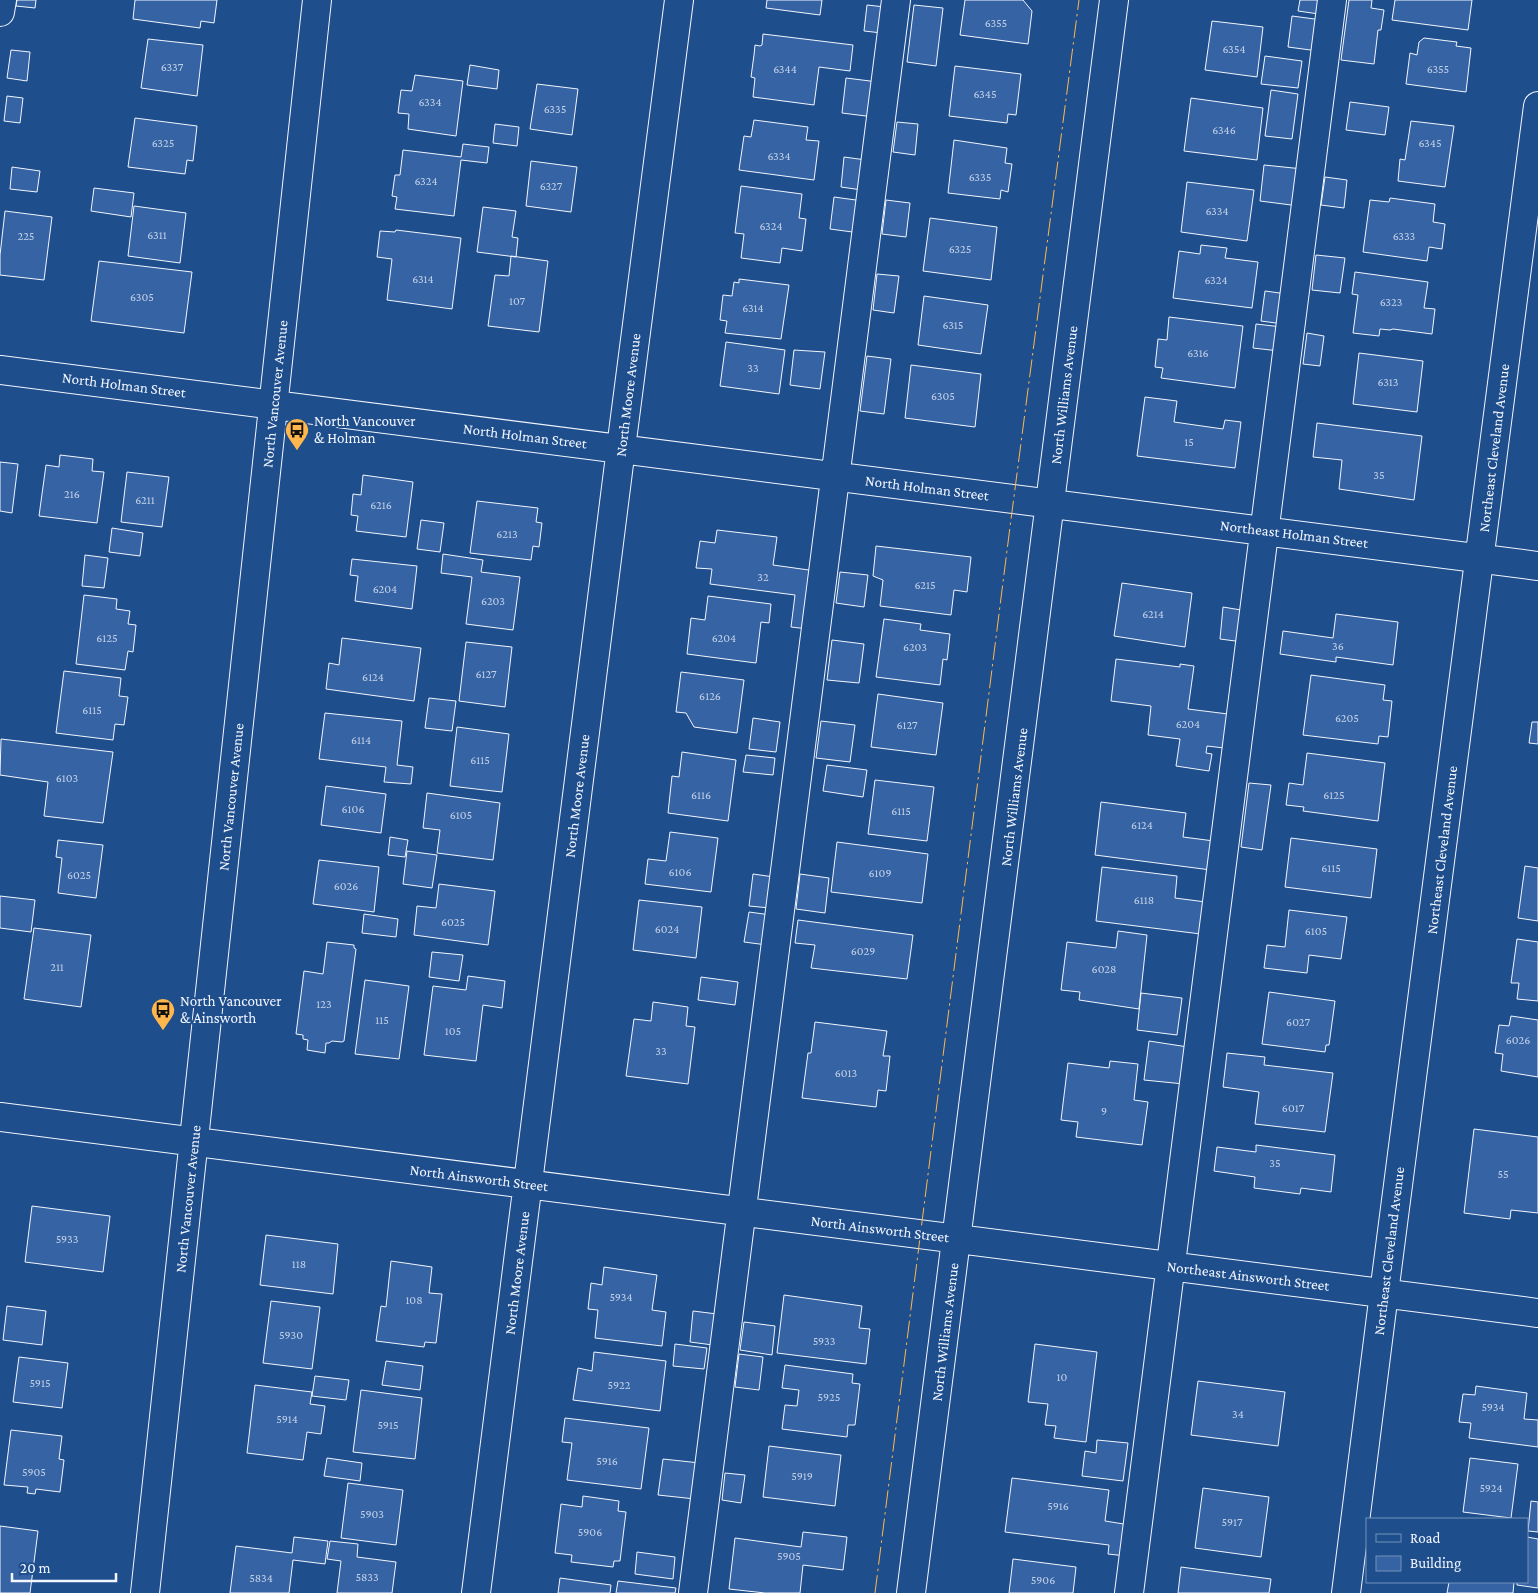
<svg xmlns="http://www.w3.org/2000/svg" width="1538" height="1593" viewBox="0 0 1538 1593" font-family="'Crimson Pro',serif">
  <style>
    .building { fill: #3563a3; stroke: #f2f6ff }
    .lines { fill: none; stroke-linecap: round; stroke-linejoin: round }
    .minor-casing { stroke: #f2f6ff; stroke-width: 30 }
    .minor { stroke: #1f4e8c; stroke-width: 28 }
    .power { stroke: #ffb74d; stroke-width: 1; stroke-dasharray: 18 4 2.5 4; stroke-linecap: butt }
    .labels { text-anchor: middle; stroke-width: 4; stroke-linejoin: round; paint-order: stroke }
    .number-label { font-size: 12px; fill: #c3d1e8 }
    .street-label { font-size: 15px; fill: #f2f6ff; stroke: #1f4e8c }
    .poi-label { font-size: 15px; fill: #f2f6ff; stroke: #1f4e8c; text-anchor: start }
  </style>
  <rect width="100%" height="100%" fill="#1f4e8c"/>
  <path class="building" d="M17,0H36L35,8L16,6Z
    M135,0H217L214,23L201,21L200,28L133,19Z
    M767,0H822L820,15L766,8Z
    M965,0H1023L1032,11L1028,44L960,35Z
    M1300,0H1321L1319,14L1298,11Z
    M1349,0H1372L1371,8L1384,10L1381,30H1378L1374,64L1341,60Z
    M1395,0H1472L1468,30L1392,20Z
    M867,5L885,7L882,33L864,31Z
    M914,5L943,8L936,66L907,62Z
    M1292,16L1322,20L1318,51L1288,47Z
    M1212,21L1263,27L1257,77L1205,70Z
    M763,34L853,45L850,71L819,67L814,105L753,97L755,78L751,77L754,55L755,45L760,46L762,45Z
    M1424,38L1457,42L1456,46L1471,48L1466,92L1406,84L1410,53L1417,55L1419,42Z
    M148,39L203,45L197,96L141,88Z
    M11,50L30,52L27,81L7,78Z
    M1265,56L1302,61L1298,88L1261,84Z
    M470,65L499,70L497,89L467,85Z
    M955,66L1021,74L1016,115L1008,114L1007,123L949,116Z
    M415,75L463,81L456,136L408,129L409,114L398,113L401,90L412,91Z
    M846,78L878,82L874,117L842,113Z
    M537,84L578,89L572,135L530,129Z
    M1271,90L1298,94L1292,139L1265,136Z
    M7,96L23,98L20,123L4,121Z
    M1191,98L1263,108L1257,160L1184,151Z
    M1350,102L1389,107L1385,135L1346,130Z
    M135,118L197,126L193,161L187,160L185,174L128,167Z
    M754,120L808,127L806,140L819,141L814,180L739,170L744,136L751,137Z
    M1411,121L1454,126L1445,187L1398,181L1400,159L1405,160Z
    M897,122L918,124L915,155L893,152Z
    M495,124L519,127L517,146L493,143Z
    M954,140L1007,148L1005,163L1012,164L1008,192L1001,190L1000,199L948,193Z
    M463,144L489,147L487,163L461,160L454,216L395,209L397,197L392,196L395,175H400L403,150L461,157Z
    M844,157L866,160L862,190L841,187Z
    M531,161L577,167L571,212L526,206Z
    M1264,165L1303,169L1299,206L1260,201Z
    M12,167L40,171L37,192L10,189Z
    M1325,177L1347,180L1344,208L1321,205Z
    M1187,182L1254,190L1247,241L1181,232Z
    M741,186L802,194L799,218L806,219L802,251L782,248L780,263L741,258L744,234L735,233Z
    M94,188L134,193L131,217L91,211Z
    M834,197L863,201L860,233L830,229Z
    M1390,198L1435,204L1433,222L1445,224L1442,249L1429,247L1427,261L1363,252L1370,200L1389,202Z
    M886,200L910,203L906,237L882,234Z
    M134,206L186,213L180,263L128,256Z
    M483,207L516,211L512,237L518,238L516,257L477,252Z
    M5,211L52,217L44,280L0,275V255Z
    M930,218L997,227L991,280L923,271Z
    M396,230L461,238L452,309L387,300L392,259L377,257L380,231L395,232Z
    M1201,245L1227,248L1225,258L1258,262L1252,308L1173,298L1179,251L1200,254Z
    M1316,255L1345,258L1340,293L1312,290Z
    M511,256L548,261L539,332L488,326L495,275L509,276Z
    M99,261L192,272L184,333L91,321Z
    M1355,272L1428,282L1424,308L1435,309L1432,334L1393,329L1390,330L1380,329L1379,336L1353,333L1358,295L1352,294Z
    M877,274L899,276L894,313L873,310Z
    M739,279L789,285L781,339L725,333L727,321L720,320L723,295L732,296L734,282L739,283Z
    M1265,291L1287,294L1283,324L1261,321Z
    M924,296L988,305L981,354L918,345Z
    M1169,317L1243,326L1235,388L1161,378L1163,368L1155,367L1158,339L1167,340Z
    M1256,324L1282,327L1279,351L1253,348Z
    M1307,333L1324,336L1320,366L1303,364Z
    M726,342L785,350L779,394L720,386Z
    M794,350L825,352L820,389L790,385Z
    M1359,353L1423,361L1417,412L1353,404Z
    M867,356L891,359L884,414L860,411Z
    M911,365L981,374L975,427L905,418Z
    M1145,397L1177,401L1174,422L1223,429L1225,420L1241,422L1235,468L1137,456Z
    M1317,423L1422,436L1414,500L1339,489L1342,460L1313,457Z
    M60,455L93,459L92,471L104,472L97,523L39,516L46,465L59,467Z
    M0,462L18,464L12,513L0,511Z
    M127,472L169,477L162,527L121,522Z
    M363,475L413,482L406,537L356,531L358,516L351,515L353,494L361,495Z
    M477,501L538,508L536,522L542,523L539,547L533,546L531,560L470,553Z
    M421,520L444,523L440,552L417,549Z
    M112,528L143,533L140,556L109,552Z
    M717,530L777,537L773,565L816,571L808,629L791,627L795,595L710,584L712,569L696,568L700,541L715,543Z
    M876,546L971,557L967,592L954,590L951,615L880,606L883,580L873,576Z
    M443,554L483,560L481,572L520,577L513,630L466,624L472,577L441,573Z
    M85,555L108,558L104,588L82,586Z
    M352,559L417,566L412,609L355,601L358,576L350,575Z
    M840,572L868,575L864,607L836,603Z
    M1122,583L1192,593L1185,647L1114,636Z
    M84,595L117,599L116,609L130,611L128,624L136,625L133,652L128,651L125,670L76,664Z
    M708,596L771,604L769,623L761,622L756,663L687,654L691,618L705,620Z
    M1223,607L1247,611L1243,642L1220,639Z
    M1336,614L1398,622L1393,665L1336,657V662L1280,654L1283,631L1333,638Z
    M884,619L921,624L920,630L950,634L947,660L943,659L940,685L876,677Z
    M342,638L421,648L414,701L326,689L329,663L339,665Z
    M832,640L864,644L859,683L827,680Z
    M466,642L512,647L505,707L459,701Z
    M1116,659L1180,667V664L1194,666L1188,709L1228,714L1224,748L1207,746L1206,753L1212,754L1209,771L1176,766L1180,739L1148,735L1151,706L1111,701Z
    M64,671L121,678L119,696L128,697L124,725L115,724L113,740L56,733Z
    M681,672L744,680L737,733L694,727L686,713L676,712Z
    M1311,675L1385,685L1383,700L1392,701L1388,737L1379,736L1378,744L1303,735Z
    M878,694L943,703L936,755L871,747Z
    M429,698L456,701L452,731L425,728Z
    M325,713L402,721L397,765L413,767L411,784L384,782L386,767L319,759Z
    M753,718L780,722L776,752L749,749Z
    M821,721L855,725L850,762L816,758Z
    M1532,722H1538V744L1529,743Z
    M457,727L509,734L502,792L450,786Z
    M1,739L113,752L103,823L44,816L48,782L0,775Z
    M682,752L736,760L728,821L668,813L672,776L679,777Z
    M1307,753L1385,763L1378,821L1303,811L1304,807L1286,805L1289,783L1303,785Z
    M746,755L775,758L773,775L743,772Z
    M827,765L867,770L863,797L823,791Z
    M875,780L934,787L927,841L868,834Z
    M1249,783L1271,785L1262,850L1241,847Z
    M326,786L386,794L381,833L321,825Z
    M427,793L500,803L493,860L437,853L440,830L423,828Z
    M1101,802L1186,813L1183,837L1214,841L1211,870L1095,855Z
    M670,832L718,838L711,892L645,884L648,859L666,861Z
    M390,837L408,840L405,857L388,855Z
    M1291,838L1377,849L1371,898L1285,887Z
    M58,840L103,845L96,898L58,893L62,858L56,857Z
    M837,842L928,854L922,903L831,892Z
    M407,851L437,855L432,888L403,884Z
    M319,860L379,867L374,912L313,904Z
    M1525,866L1538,868V921L1518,918Z
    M1102,867L1177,876L1175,898L1206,902L1201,934L1096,921Z
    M753,874L774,877L770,908L749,906Z
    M800,874L829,878L825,913L796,909Z
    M439,884L495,891L488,945L414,935L417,906L436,908Z
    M0,896L35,900L31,932L0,928Z
    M639,900L702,907L696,958L633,950Z
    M1289,910L1347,917L1341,959L1309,955L1307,973L1264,968L1267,945L1285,947Z
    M749,912L771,915L767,945L744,942Z
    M364,914L398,919L396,937L362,933Z
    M798,920L913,935L907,979L811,968L815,945L795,943Z
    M34,928L91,935L81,1007L24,999Z
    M1118,931L1147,935L1139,1009L1079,1000L1080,992L1061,990L1067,942L1116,948Z
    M1517,939L1538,942V1001L1517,999L1519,983H1511Z
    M327,942L354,945V948L356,949L344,1041L342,1042L332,1041L329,1043H326L325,1053L307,1050L308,1040L303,1039V1035L296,1034L304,971L323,974Z
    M432,952L463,955L459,981L429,977Z
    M468,976L505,981L502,1008L483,1005L476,1061L424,1055L433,986L466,990Z
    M701,977L738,982L735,1005L698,1000Z
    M365,980L409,986L399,1059L355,1054Z
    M1269,992L1335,1001L1329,1045H1326L1325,1052L1262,1044Z
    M1141,993L1182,998L1177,1035L1137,1030Z
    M653,1002L688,1007L686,1026L695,1027L688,1084L626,1076L634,1019L651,1021Z
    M1511,1016L1538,1020V1077L1501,1071L1503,1054L1495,1053L1499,1025L1509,1026Z
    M815,1022L887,1031L883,1056H890L886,1091L878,1090L876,1107L802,1098L808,1053H811Z
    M1149,1041L1188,1047L1184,1084L1144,1080Z
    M1227,1053L1265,1057L1264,1065L1333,1073L1325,1132L1255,1124L1259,1092L1223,1087Z
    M1110,1061L1138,1064L1134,1100L1148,1102L1142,1145L1076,1137L1078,1122L1061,1120L1068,1063L1109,1068Z
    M1474,1129L1538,1137V1213L1511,1210L1510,1219L1464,1213Z
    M1256,1145L1335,1155L1331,1192L1301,1188L1300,1194L1254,1188L1255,1177L1214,1171L1217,1147L1256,1152Z
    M32,1206L110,1216L103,1272L25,1262Z
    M266,1235L338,1244L333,1294L260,1285Z
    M391,1261L432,1267L429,1293L442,1294L436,1343L425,1342L424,1347L376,1341L381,1306L386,1307Z
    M604,1267L657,1275L652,1310L666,1312L662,1346L595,1338L598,1310L588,1309L591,1283L602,1285Z
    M784,1295L862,1306L859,1328L870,1329L866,1364L777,1353Z
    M271,1301L320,1307L312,1369L263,1363Z
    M7,1306L46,1311L42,1345L3,1340Z
    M693,1311L717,1314L713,1345L690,1342Z
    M744,1322L775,1326L772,1355L740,1350Z
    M675,1344L707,1348L704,1369L673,1366Z
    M1035,1344L1097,1352L1086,1442L1054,1438L1056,1426L1045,1425L1048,1404L1028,1402Z
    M594,1352L666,1361L660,1411L573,1400L578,1368L592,1371Z
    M739,1354L763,1357L759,1390L735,1387Z
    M19,1357L68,1363L62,1408L13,1402Z
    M386,1361L423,1366L420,1390L382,1385Z
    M785,1365L853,1374L852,1383L860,1384L855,1425H848L847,1437L782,1429L785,1405L797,1406L799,1390L782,1388Z
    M315,1376L349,1380L346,1400L312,1396Z
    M1198,1381L1285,1392L1278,1446L1191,1435Z
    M255,1385L312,1392L310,1404L325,1406L321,1434L307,1432L303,1460L247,1453Z
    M1476,1386L1527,1393L1524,1419L1538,1420V1447L1469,1438L1471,1423L1459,1422L1463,1394L1475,1395Z
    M361,1390L422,1398L415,1459L353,1452Z
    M565,1418L649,1428L641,1489L567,1480L572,1443L562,1442Z
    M11,1430L62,1436L59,1459L64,1460L60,1492L36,1489L35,1494L27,1493L28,1487L4,1485Z
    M1097,1440L1128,1443L1123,1481L1082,1476L1085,1451L1096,1453Z
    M769,1446L841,1455L835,1506L763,1497Z
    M327,1458L362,1463L360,1481L324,1476Z
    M1470,1458L1518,1464L1511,1518L1463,1512Z
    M663,1459L700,1463L695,1499L658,1495Z
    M725,1473L745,1475L741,1503L722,1500Z
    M1012,1478L1109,1490L1105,1521L1130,1525L1126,1556L1108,1554L1109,1545L1005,1532Z
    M348,1483L403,1490L396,1545L341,1538Z
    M1203,1488L1269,1497L1261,1557L1195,1548Z
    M583,1496L619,1501L618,1511L626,1512L620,1561H614L613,1567L571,1562L572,1555L555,1553L561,1504L582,1507Z
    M1531,1501L1538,1502V1532L1528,1531Z
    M0,1526L38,1531L30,1593H0Z
    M803,1532L847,1537L843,1570L803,1565L800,1593H765L729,1589L735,1538L801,1547Z
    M294,1537L328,1541L325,1564L293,1560L289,1593H230L236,1546L292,1553Z
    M1527,1537L1538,1539V1588L1517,1585V1582H1514L1513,1593H1447L1449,1582H1527Z
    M330,1541L358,1544L357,1557L396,1562L392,1593H337L341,1561L327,1559Z
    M637,1552L675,1557L673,1579L635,1574Z
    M1013,1559L1076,1567L1073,1593H1009Z
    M1181,1567L1271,1579L1269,1593H1178Z
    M560,1578L611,1585L610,1593H558Z
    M618,1581L676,1588L675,1593H616Z"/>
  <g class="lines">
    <g class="minor-casing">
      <path id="minor" d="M0,12L2,0
        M0,370L1538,566
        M0,1117L1538,1313
        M145,1593L317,0
        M476,1593L621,448L679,0
        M693,1593L896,0
        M911,1593L1114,0
        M1129,1593C1195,1062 1266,531 1332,0
        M1346,1593L1384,1293L1538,106"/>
    </g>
    <use href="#minor" class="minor"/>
    <path class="power" d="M875,1593L1010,527L1079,0"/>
  </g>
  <defs>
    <g id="bus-pin" transform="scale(1.25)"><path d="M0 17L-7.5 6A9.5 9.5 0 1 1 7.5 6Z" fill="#ffb74d" stroke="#1f4e8c"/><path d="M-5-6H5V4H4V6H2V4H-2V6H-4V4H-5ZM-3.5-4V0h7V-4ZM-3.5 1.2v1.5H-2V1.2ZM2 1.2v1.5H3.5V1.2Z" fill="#111"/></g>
  </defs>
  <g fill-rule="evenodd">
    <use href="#bus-pin" x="297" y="430"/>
    <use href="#bus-pin" x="163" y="1010"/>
  </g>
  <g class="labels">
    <g class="number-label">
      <text x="996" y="27">6355</text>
      <text x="1234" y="53">6354</text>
      <text x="172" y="71">6337</text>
      <text x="785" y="73">6344</text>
      <text x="1438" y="73">6355</text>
      <text x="985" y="98">6345</text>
      <text x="430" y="106">6334</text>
      <text x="555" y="113">6335</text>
      <text x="1224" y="134">6346</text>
      <text x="163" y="147">6325</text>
      <text x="1430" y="147">6345</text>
      <text x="779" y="160">6334</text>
      <text x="980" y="181">6335</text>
      <text x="426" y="185">6324</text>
      <text x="551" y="190">6327</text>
      <text x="1217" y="215">6334</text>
      <text x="771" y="230">6324</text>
      <text x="157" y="239">6311</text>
      <text x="26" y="240">225</text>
      <text x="1404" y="240">6333</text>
      <text x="960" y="253">6325</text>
      <text x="423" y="283">6314</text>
      <text x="1216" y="284">6324</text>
      <text x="142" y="301">6305</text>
      <text x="517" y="305">107</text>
      <text x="1391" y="306">6323</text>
      <text x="753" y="312">6314</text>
      <text x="953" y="329">6315</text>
      <text x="1198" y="357">6316</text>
      <text x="753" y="372">33</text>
      <text x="1388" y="386">6313</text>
      <text x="943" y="400">6305</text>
      <text x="1189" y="446">15</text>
      <text x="1379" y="479">35</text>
      <text x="72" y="498">216</text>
      <text x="145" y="504">6211</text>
      <text x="381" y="509">6216</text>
      <text x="507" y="538">6213</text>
      <text x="763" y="581">32</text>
      <text x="925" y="589">6215</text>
      <text x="385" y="593">6204</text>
      <text x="493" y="605">6203</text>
      <text x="1153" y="618">6214</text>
      <text x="107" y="642">6125</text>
      <text x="724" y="642">6204</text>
      <text x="1338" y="650">36</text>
      <text x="915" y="651">6203</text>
      <text x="486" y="678">6127</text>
      <text x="373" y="681">6124</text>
      <text x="710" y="700">6126</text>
      <text x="92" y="714">6115</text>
      <text x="1347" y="722">6205</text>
      <text x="1188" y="728">6204</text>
      <text x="907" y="729">6127</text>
      <text x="361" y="744">6114</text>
      <text x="480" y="764">6115</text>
      <text x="67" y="782">6103</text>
      <text x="701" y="799">6116</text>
      <text x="1334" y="799">6125</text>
      <text x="353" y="813">6106</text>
      <text x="901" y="815">6115</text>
      <text x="461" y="819">6105</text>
      <text x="1142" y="829">6124</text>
      <text x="1331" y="872">6115</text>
      <text x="680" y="876">6106</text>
      <text x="880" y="877">6109</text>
      <text x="79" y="879">6025</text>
      <text x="346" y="890">6026</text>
      <text x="1144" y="904">6118</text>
      <text x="453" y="926">6025</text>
      <text x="667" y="933">6024</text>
      <text x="1316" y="935">6105</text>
      <text x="863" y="955">6029</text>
      <text x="57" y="971">211</text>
      <text x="1104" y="973">6028</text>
      <text x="324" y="1008">123</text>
      <text x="382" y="1024">115</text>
      <text x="1298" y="1026">6027</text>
      <text x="453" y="1035">105</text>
      <text x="1518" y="1044">6026</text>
      <text x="661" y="1055">33</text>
      <text x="846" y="1077">6013</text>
      <text x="1293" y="1112">6017</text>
      <text x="1104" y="1115">9</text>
      <text x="1275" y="1167">35</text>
      <text x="1503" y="1178">55</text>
      <text x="67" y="1243">5933</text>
      <text x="299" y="1268">118</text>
      <text x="621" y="1301">5934</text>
      <text x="414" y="1304">108</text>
      <text x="291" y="1339">5930</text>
      <text x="824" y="1345">5933</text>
      <text x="1062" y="1381">10</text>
      <text x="40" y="1387">5915</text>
      <text x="619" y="1389">5922</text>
      <text x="829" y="1401">5925</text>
      <text x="1493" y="1411">5934</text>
      <text x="1238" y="1418">34</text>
      <text x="287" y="1423">5914</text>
      <text x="388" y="1429">5915</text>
      <text x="607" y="1465">5916</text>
      <text x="34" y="1476">5905</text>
      <text x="802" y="1480">5919</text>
      <text x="1491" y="1492">5924</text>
      <text x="1058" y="1510">5916</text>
      <text x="372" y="1518">5903</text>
      <text x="1232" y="1526">5917</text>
      <text x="590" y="1536">5906</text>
      <text x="789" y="1560">5905</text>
      <text x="367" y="1581">5833</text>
      <text x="261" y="1582">5834</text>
      <text x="1043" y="1584">5906</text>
    </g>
    <g class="street-label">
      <text transform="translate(124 385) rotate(7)" y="5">North Holman Street</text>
      <text transform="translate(275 394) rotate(-84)" y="5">North Vancouver Avenue</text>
      <text transform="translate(628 395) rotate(-83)" y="5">North Moore Avenue</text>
      <text transform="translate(1064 395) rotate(-83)" y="5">North Williams Avenue</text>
      <text transform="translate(525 436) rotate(7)" y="5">North Holman Street</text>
      <text transform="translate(1494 448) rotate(-83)" y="5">Northeast Cleveland Avenue</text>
      <text transform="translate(927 488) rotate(7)" y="5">North Holman Street</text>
      <text transform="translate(1294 534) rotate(7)" y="5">Northeast Holman Street</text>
      <text transform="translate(577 796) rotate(-83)" y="5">North Moore Avenue</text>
      <text transform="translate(231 797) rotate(-84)" y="5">North Vancouver Avenue</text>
      <text transform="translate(1014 797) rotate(-83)" y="5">North Williams Avenue</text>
      <text transform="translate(1442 850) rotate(-83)" y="5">Northeast Cleveland Avenue</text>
      <text transform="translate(479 1178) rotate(7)" y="5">North Ainsworth Street</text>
      <text transform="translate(188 1199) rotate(-84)" y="5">North Vancouver Avenue</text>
      <text transform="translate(880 1229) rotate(7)" y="5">North Ainsworth Street</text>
      <text transform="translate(1389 1251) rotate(-83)" y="5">Northeast Cleveland Avenue</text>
      <text transform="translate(517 1273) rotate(-83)" y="5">North Moore Avenue</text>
      <text transform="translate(1248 1276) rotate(7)" y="5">Northeast Ainsworth Street</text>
      <text transform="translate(945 1332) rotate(-83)" y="5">North Williams Avenue</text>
    </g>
    <g class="poi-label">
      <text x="314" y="426">North Vancouver<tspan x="314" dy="17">&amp; Holman</tspan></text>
      <text x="180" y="1006">North Vancouver<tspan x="180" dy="17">&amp; Ainsworth</tspan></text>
    </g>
  </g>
  <rect x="1366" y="1518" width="162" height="65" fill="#1f4e8c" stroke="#7391ba"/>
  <rect x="1376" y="1534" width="25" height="8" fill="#1f4e8c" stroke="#7391ba"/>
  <text x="1410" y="1543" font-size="15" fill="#f2f6ff">Road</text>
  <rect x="1376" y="1556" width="25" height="15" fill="#3563a3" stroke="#7391ba"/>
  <text x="1410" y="1568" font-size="15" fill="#f2f6ff">Building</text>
  <path d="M12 1573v8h104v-8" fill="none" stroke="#f2f6ff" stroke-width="2.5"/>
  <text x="20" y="1573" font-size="15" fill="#f2f6ff" stroke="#1f4e8c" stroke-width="4" paint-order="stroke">20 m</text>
</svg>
